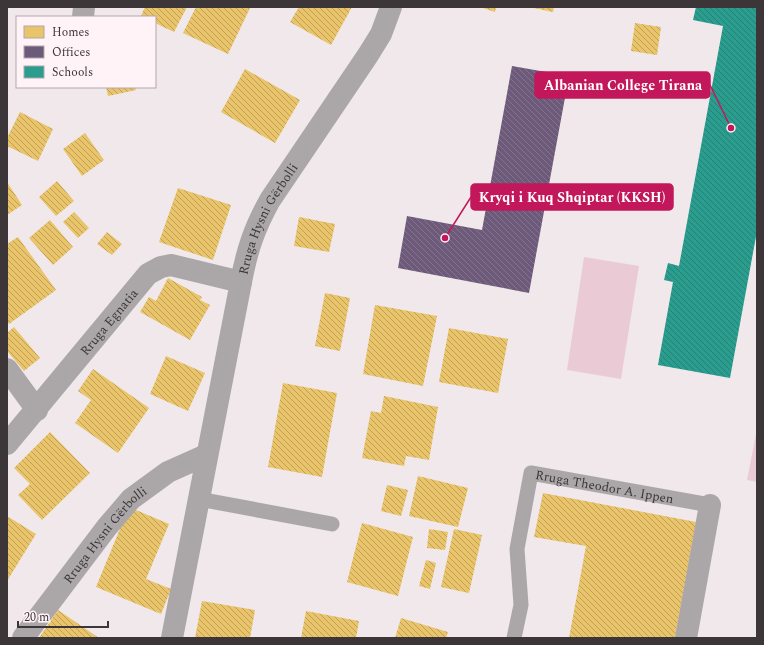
<svg xmlns="http://www.w3.org/2000/svg" width="764" height="645" viewBox="0 0 764 645" font-family="Spectral,serif">
  <style>
    .pitch { fill: #eacbd5 }
    .homes { fill: url(#homes-back-hatch) }
    .offices { fill: url(#offices-back-hatch) }
    .schools { fill: url(#schools-back-hatch) }
    .lines { fill: none; stroke-linecap: round; stroke-linejoin: round }
    .service { stroke: #aba7a9; stroke-width: 15 }
    .minor { stroke: #aba7a9; stroke-width: 22 }
    .tertiary { stroke: #aba7a9; stroke-width: 22 }
    .labels { text-anchor: middle; stroke-width: 4; stroke-linejoin: round; paint-order: stroke }
    .street-label { font-size: 13px; fill: #3c3638; stroke: #fff3f7 }
    .leader { fill: none; stroke: #c2185b; stroke-width: 1.5 }
    .callout-dot { fill: #c2185b; stroke: #fff3f7; stroke-width: 1.5 }
    .callout { fill: #c2185b; stroke: #c2185b; stroke-width: 1.5 }
    .callout-label { font-size: 14px; text-anchor: middle; font-weight: bold; fill: #fff }
  </style>
  <defs>
    <pattern id="homes-back-hatch" width="6" height="6" patternUnits="userSpaceOnUse"><rect width="6" height="6" fill="#e9c46a"/><path d="M-1 5l2 2M0 0l6 6M5-1l2 2" fill="none" stroke="#bea058"/></pattern>
    <pattern id="offices-back-hatch" width="6" height="6" patternUnits="userSpaceOnUse"><rect width="6" height="6" fill="#6d597a"/><path d="M-1 5l2 2M0 0l6 6M5-1l2 2" fill="none" stroke="#83748c"/></pattern>
    <pattern id="schools-back-hatch" width="6" height="6" patternUnits="userSpaceOnUse"><rect width="6" height="6" fill="#2a9d8f"/><path d="M-1 5l2 2M0 0l6 6M5-1l2 2" fill="none" stroke="#258176"/></pattern>
  </defs>
  <rect width="100%" height="100%" fill="#f0e8ea"/>
  <path class="pitch" d="M584,257L639,266L621,379L567,370Z
    M757,429V482L747,480Z"/>
  <path class="homes" d="M145,7H187L174,32L155,23V17L141,16Z
    M196,7L250,8L228,54L183,33Z
    M299,7H352L331,45L290,22Z
    M480,7H496L495,12Z
    M529,7H554L553,12Z
    M635,23L661,27L657,55L631,51Z
    M245,69L300,100L275,143L221,112Z
    M106,87H135L136,90L108,96Z
    M20,112L53,129L38,161L7,146V138Z
    M85,133L104,160L82,176L63,149Z
    M57,181L74,201L56,216L39,197Z
    M7,182L22,205L7,215Z
    M178,188L231,205L213,260L159,242Z
    M74,212L89,228L78,238L63,222Z
    M299,217L335,224L329,252L294,246Z
    M50,220L73,247L53,265L29,238Z
    M107,232L122,244L112,255L97,244Z
    M18,237L56,290L9,324L7,322V244Z
    M168,278L202,297L200,300L210,305L190,340L140,312L149,297L156,301Z
    M325,293L350,298L340,351L315,346Z
    M375,305L437,316L423,386L363,374Z
    M14,327L40,358L24,371L7,351V333Z
    M449,328L508,339L498,393L439,382Z
    M166,356L205,373L188,411L150,394Z
    M93,369L149,408L118,453L75,423L91,400L78,391Z
    M283,383L337,393L322,477L268,467Z
    M384,396L438,407L429,460L406,456L404,466L362,458L371,411L381,413Z
    M50,432L90,473L42,520L18,495L30,484L14,468Z
    M418,476L468,488L458,527L409,516Z
    M387,485L408,490L401,516L381,511Z
    M543,493L696,522L675,638H569L586,546L534,537Z
    M129,507L169,524L146,579L171,589L161,614L96,587Z
    M7,516L36,534L7,581Z
    M362,523L413,537L398,596L347,582Z
    M429,529L448,532L445,550L427,548Z
    M454,529L482,535L469,593L441,587Z
    M426,560L436,563L430,589L419,586Z
    M202,601L255,610L250,638H195Z
    M58,610L99,638H39Z
    M306,611L359,621L356,638H301Z
    M401,618L448,632L446,638H395Z"/>
  <path class="offices" d="M512,66L569,76L529,293L398,268L407,216L482,230Z"/>
  <path class="schools" d="M696,7H757V231L730,378L658,365L673,282L664,280L668,263L679,266L723,26L693,20Z"/>
  <g class="lines">
    <g class="service">
      <path d="M199,499L332,524"/>
      <path id="s1" d="M514,638L521,605L517,549L531,473L710,505"/>
    </g>
    <g class="minor">
      <path d="M83,17L84,7"/>
      <path d="M7,369L37,410"/>
      <path id="s2" d="M23,638L107,527L131,499L168,472L206,455"/>
      <path d="M172,638L241,282"/>
      <path d="M686,638L710,505"/>
    </g>
    <path class="tertiary" id="s3" d="M7,444L148,274L161,267L171,265L241,282C247,250 254,229 270,200L368,55L381,34L391,7"/>
  </g>
  <g class="labels">
    <g class="street-label">
      <text dy="5" stroke="none"><textPath href="#s3" startOffset="387">Rruga Hysni Gërbolli</textPath></text>
      <text dy="5" stroke="none"><textPath href="#s3" startOffset="159">Rruga Egnatia</textPath></text>
      <text dy="5" stroke="none"><textPath href="#s1" startOffset="242">Rruga Theodor A. Ippen</textPath></text>
      <text dy="5" stroke="none"><textPath href="#s2" startOffset="132">Rruga Hysni Gërbolli</textPath></text>
    </g>
  </g>
  <path class="leader" d="M731 128L710 85M445 238L471 197"/>
  <g class="callout-dot">
    <circle cx="731" cy="128" r="4"/>
    <circle cx="445" cy="238" r="4"/>
  </g>
  <g class="callout">
    <rect x="535" y="72" width="175" height="26" rx="4"/>
    <rect x="471" y="184" width="202" height="26" rx="4"/>
  </g>
  <g class="callout-label">
    <text x="623" y="90">Albanian College Tirana</text>
    <text x="572" y="202">Kryqi i Kuq Shqiptar (KKSH)</text>
  </g>
  <rect width="764" height="645" fill="none" stroke="#3c3638" stroke-width="16"/>
  <rect x="16" y="16" width="140" height="72" fill="#fff3f7" stroke="#b1a7ab"/>
  <rect x="24" y="26" width="20" height="12" fill="#e9c46a" stroke="#b1a7ab"/>
  <text x="52" y="36" font-size="12" fill="#3c3638">Homes</text>
  <rect x="24" y="46" width="20" height="12" fill="#6d597a" stroke="#b1a7ab"/>
  <text x="52" y="56" font-size="12" fill="#3c3638">Offices</text>
  <rect x="24" y="66" width="20" height="12" fill="#2a9d8f" stroke="#b1a7ab"/>
  <text x="52" y="76" font-size="12" fill="#3c3638">Schools</text>
  <path d="M18 621v6h90v-6" fill="none" stroke="#3c3638" stroke-width="2"/>
  <text x="24" y="621" font-size="12" fill="#3c3638" stroke="#fff3f7" stroke-width="3" paint-order="stroke">20 m</text>
</svg>
